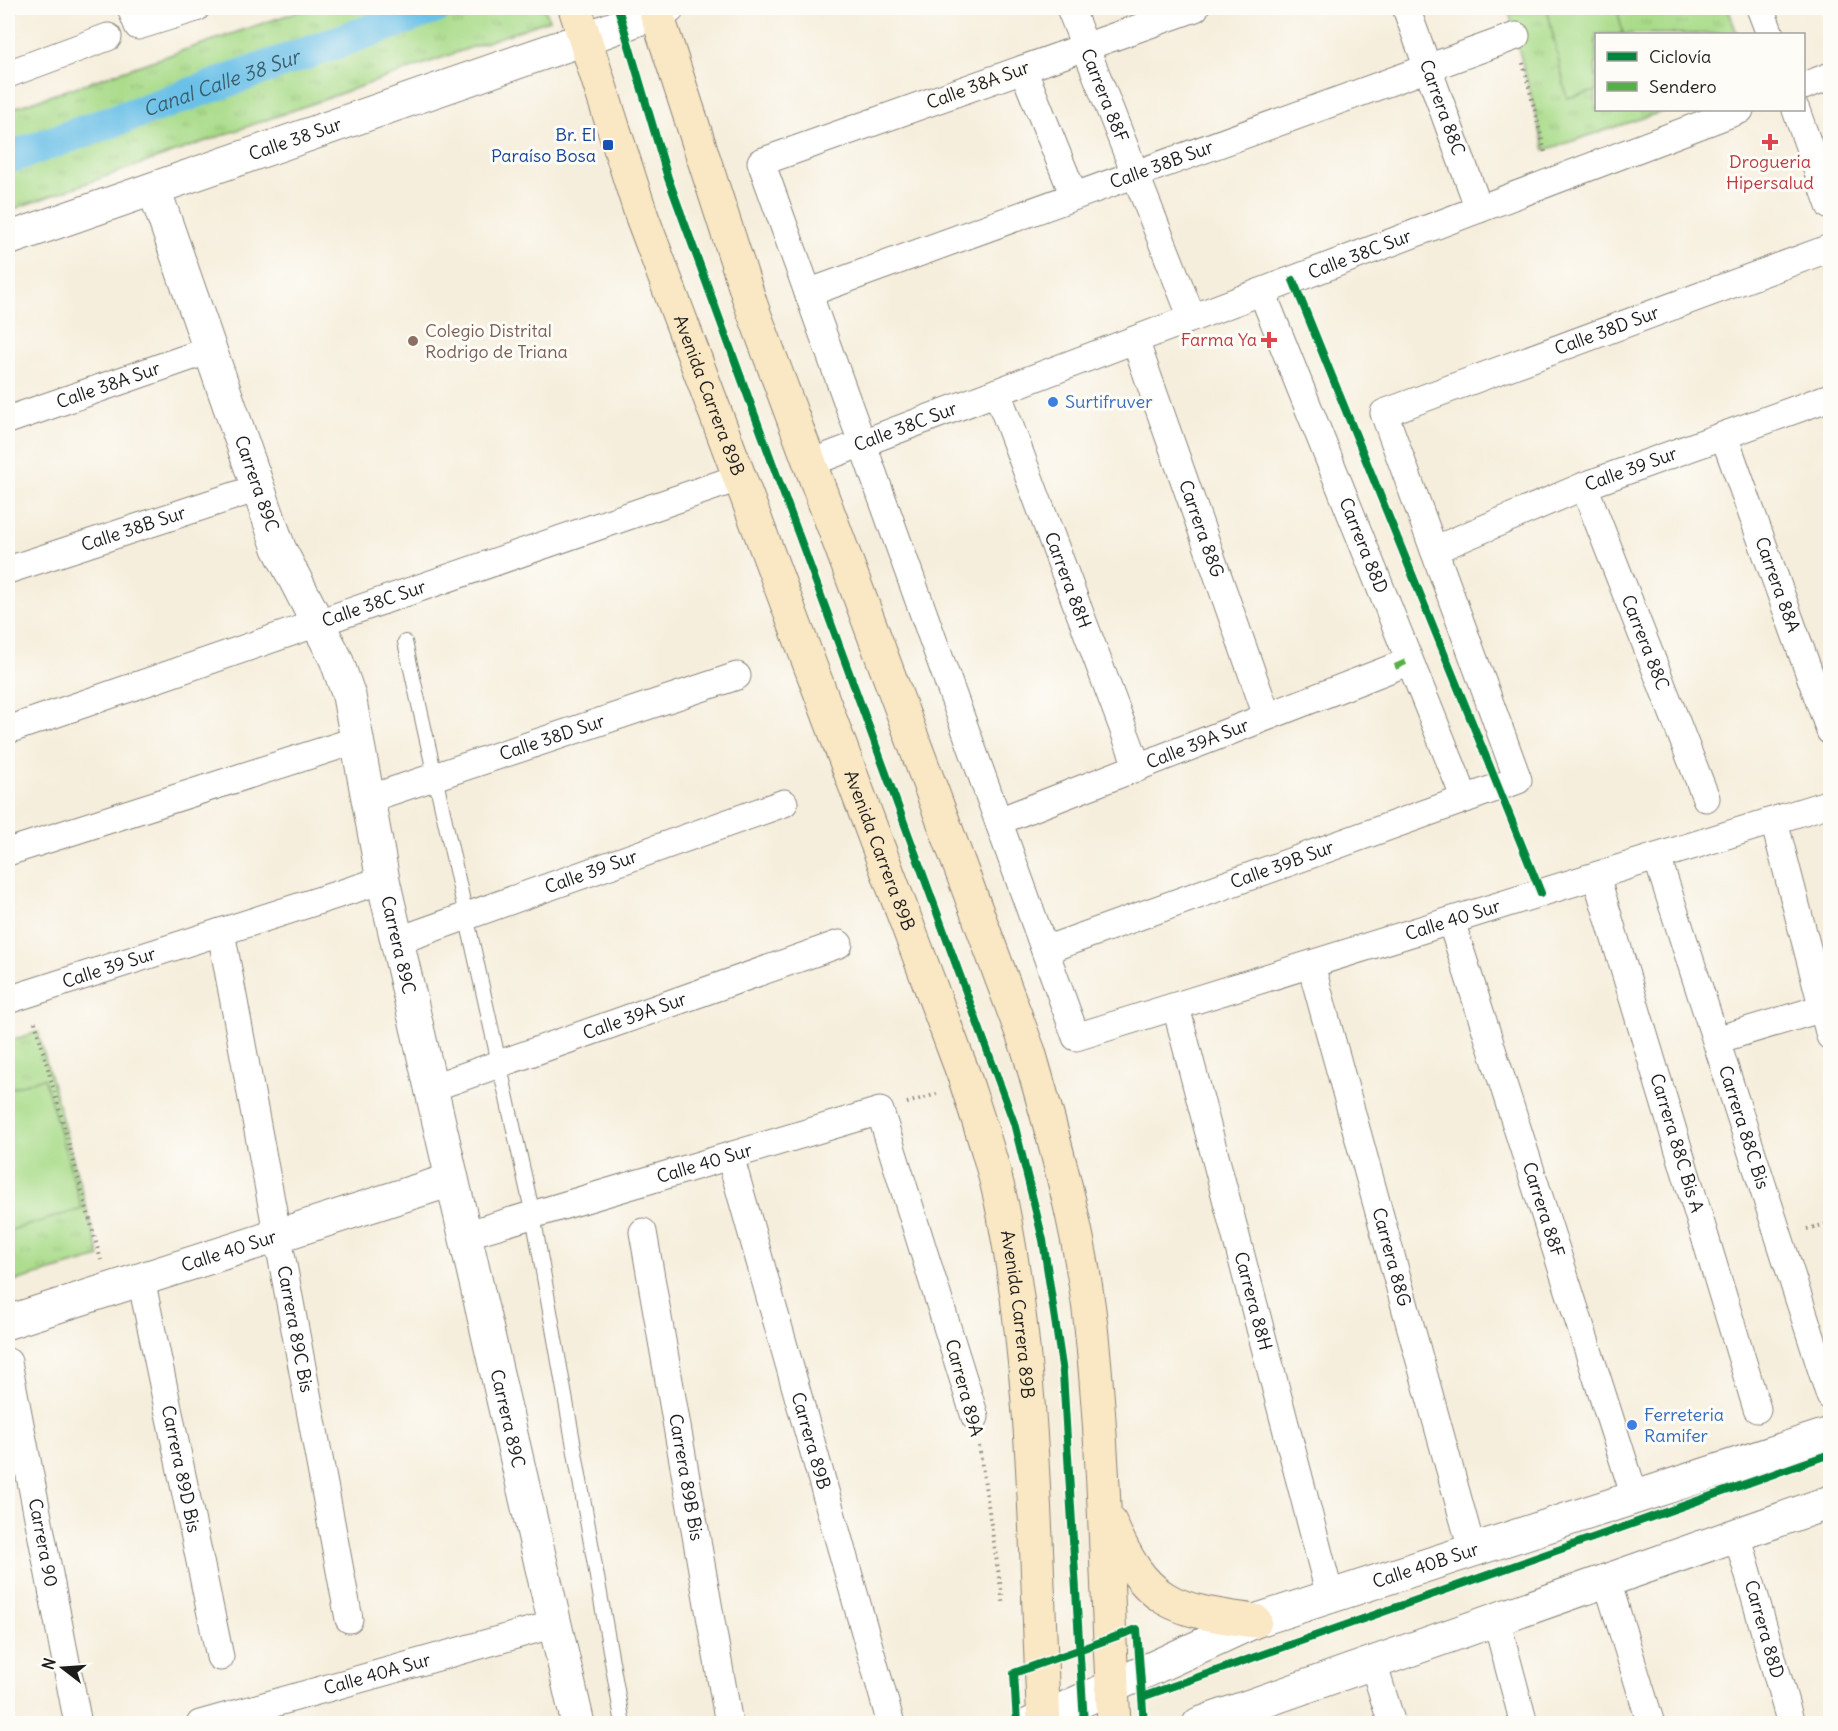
<svg xmlns="http://www.w3.org/2000/svg" width="1838" height="1731" viewBox="0 0 1838 1731" font-family="Delius,sans-serif">
  <style>
    .grass { fill: url(#grass-tufts); stroke: #627c52; stroke-width: 1.5 }
    .pitch { fill: #a9db89; stroke: #627c52; stroke-width: 1.5 }
    .lines { fill: none; stroke-linecap: round; stroke-linejoin: round }
    .canal { stroke: #6ac0e7; stroke-width: 33 }
    .service-casing { stroke: #89857c; stroke-width: 16 }
    .minor-casing { stroke: #89857c; stroke-width: 29 }
    .tertiary-casing { stroke: #89857c; stroke-width: 35 }
    .secondary-casing { stroke: #89857c; stroke-width: 35 }
    .path { stroke: #89857c; stroke-width: 4; stroke-dasharray: 1.5 4.5; stroke-linecap: butt }
    .service { stroke: #fff; stroke-width: 14 }
    .minor { stroke: #fff; stroke-width: 27 }
    .tertiary { stroke: #fff; stroke-width: 33 }
    .secondary { stroke: #fae7c3; stroke-width: 33 }
    .quiet { stroke: #55b145; stroke-width: 6; stroke-dasharray: 12 6; stroke-linecap: butt }
    .cycleway-casing { stroke: #fdfcf7; stroke-width: 11 }
    .cycleway { stroke: #00873e; stroke-width: 8 }
    .health-dot { fill: #e0444e; stroke: #fdfcf7; stroke-width: 2 }
    .transit-dot { fill: #1a4fb4; stroke: #fdfcf7; stroke-width: 2 }
    .education-dot { fill: #8d6e63; stroke: #fdfcf7; stroke-width: 2 }
    .shop-dot { fill: #3f7fe0; stroke: #fdfcf7; stroke-width: 2 }
    .labels { text-anchor: middle; stroke-width: 6; stroke-linejoin: round; paint-order: stroke }
    .street-label { font-size: 18px; fill: #1c1c1c; stroke: #fdfcf7 }
    .transit-label { font-size: 18px; fill: #164399; stroke: #fdfcf7; text-anchor: end }
    .health-label { font-size: 18px; fill: #be3a42; stroke: #fdfcf7 }
    .education-label { font-size: 18px; fill: #785e54; stroke: #fdfcf7; text-anchor: start }
    .shop-label { font-size: 18px; fill: #366cbe; stroke: #fdfcf7; text-anchor: start }
    .water-label { font-size: 20px; font-style: italic; fill: #3b5e6d; stroke: #fdfcf7 }
  </style>
  <defs>
    <pattern id="grass-tufts" width="24" height="20" patternUnits="userSpaceOnUse" patternTransform="scale(1.5)"><rect width="24" height="20" fill="#a9db89"/><path d="M3 7l-1-3M5 7V3M7 7l1-3M15 17l-1-3M17 17v-4M19 17l1-3" fill="none" stroke="#91bb76"/></pattern>
  </defs>
  <rect width="100%" height="100%" fill="#fdfcf7"/>
  <filter id="ink" filterUnits="userSpaceOnUse"><feTurbulence type="fractalNoise" baseFrequency=".0167" numOctaves="2"/><feDisplacementMap in="SourceGraphic" scale="12" xChannelSelector="R" yChannelSelector="G"/><feConvolveMatrix kernelMatrix="1 2 1 2 8 2 1 2 1" color-interpolation-filters="sRGB"/></filter>
  <filter id="wash" filterUnits="userSpaceOnUse"><feTurbulence type="fractalNoise" baseFrequency=".008" numOctaves="4" result="noise"/><feDisplacementMap in="SourceGraphic" scale="24" xChannelSelector="R" yChannelSelector="G"/><feGaussianBlur stdDeviation="1.35" result="paint"/><feColorMatrix in="noise" values="0 0 0 0 0 0 0 0 0 0 0 0 0 0 0 0 0 1.4 0 .05"/><feComposite in="paint" operator="in"/></filter>
  <g filter="url(#wash)">
    <rect width="100%" height="100%" fill="#f6eedc"/>
    <path class="grass" d="M308,8H545L549,20L8,211V110Z
      M1508,8H1728L1737,34H1596V110H1667L1545,150Z
      M38,1032L100,1257L8,1283V1041Z"/>
    <path class="pitch" d="M1547,8H1617L1623,34H1596V91L1567,98Z
      M44,1078L82,1209L8,1231V1089Z"/>
    <g class="lines">
      <path class="canal" id="s1" d="M8,158L435,8"/>
    </g>
  </g>
  <g filter="url(#ink)">
    <g class="lines">
      <g class="service-casing">
        <path id="service" d="M405,642L533,1215L623,1724"/>
      </g>
      <g class="minor-casing">
        <g id="minor">
          <path d="M131,8L138,26L196,8"/>
          <path id="s2" d="M1070,8L1192,318"/>
          <path id="s3" d="M1195,8L761,162L1076,1037L1830,803"/>
          <path id="s4" d="M1406,8L1479,209"/>
          <path d="M1760,8L1770,34"/>
          <path d="M1023,69L1074,196"/>
          <path d="M8,74L108,37"/>
          <path d="M1804,86L1830,76"/>
          <path d="M1796,110L1830,206"/>
          <path id="s5" d="M1262,292L1465,799"/>
          <path id="s6" d="M808,293L1516,36"/>
          <path id="s7" d="M1135,340L1267,716"/>
          <path id="s8" d="M997,392L1138,768"/>
          <path id="s9" d="M8,420L210,350"/>
          <path id="s10" d="M1724,436L1830,731"/>
          <path id="s11" d="M810,463L1740,110"/>
          <path id="s12" d="M1584,486L1706,798"/>
          <path id="s13" d="M1434,550L1584,486L1830,397"/>
          <path id="s14" d="M8,570L258,488"/>
          <path id="s15" d="M8,730L741,477"/>
          <path id="s16" d="M368,799L737,676"/>
          <path id="s17" d="M999,821L1395,667"/>
          <path d="M1774,821L1830,1036"/>
          <path d="M8,852L357,740"/>
          <path id="s18" d="M1657,857L1830,1396"/>
          <path id="s19" d="M1596,876L1757,1409"/>
          <path id="s20" d="M1451,921L1635,1497"/>
          <path id="s21" d="M221,932L349,1619"/>
          <path id="s22" d="M397,941L784,803"/>
          <path id="s23" d="M1045,950L1518,780L1384,413L1830,248"/>
          <path id="s24" d="M1311,965L1472,1550"/>
          <path id="s25" d="M8,1000L383,880"/>
          <path id="s26" d="M1176,1007L1330,1596"/>
          <path d="M1716,1040L1823,1008"/>
          <path id="s27" d="M431,1088L839,944"/>
          <path id="s28" d="M730,1156L891,1724"/>
          <path id="s29" d="M643,1232L729,1724"/>
          <path id="s30" d="M465,1235L880,1111L975,1417"/>
          <path id="s31" d="M141,1279L220,1657"/>
          <path id="s32" d="M8,1362L78,1724"/>
          <path id="s33" d="M1737,1534L1791,1724"/>
          <path d="M1607,1581L1651,1724"/>
          <path d="M1496,1619L1524,1724"/>
          <path d="M1373,1663L1392,1724"/>
          <path id="s34" d="M200,1724L555,1624"/>
        </g>
      </g>
      <g class="tertiary-casing">
        <g id="tertiary">
          <path id="s35" d="M154,189L279,548L336,659L349,696L383,880L578,1724"/>
          <path id="s36" d="M8,239L584,39L668,8"/>
          <path id="s37" d="M8,1322L451,1180"/>
          <path id="s38" d="M1031,1724L1255,1621L1830,1434"/>
          <path d="M1199,1724L1830,1502"/>
        </g>
      </g>
      <g class="secondary-casing">
        <g id="secondary">
          <path id="s39" d="M575,8L642,217L964,1076C979,1122 995,1168 1004,1216C1036,1384 1035,1553 1044,1724"/>
          <path d="M655,8L751,305L1029,1052C1057,1148 1084,1245 1093,1346C1105,1471 1107,1598 1114,1724"/>
          <path d="M1110,1522C1145,1604 1172,1610 1255,1621"/>
        </g>
      </g>
      <path class="path" d="M1523,63L1545,152
        M35,1022L101,1260
        M907,1103L937,1094
        M1807,1229L1830,1223
        M979,1446L1003,1602"/>
      <use href="#service" class="service"/>
      <use href="#minor" class="minor"/>
      <use href="#tertiary" class="tertiary"/>
      <use href="#secondary" class="secondary"/>
      <path class="quiet" d="M1395,667L1410,660"/>
      <g class="cycleway-casing">
        <path id="cycleway" d="M618,8L668,178L1014,1123L1043,1240L1063,1373L1084,1724
          M1293,280L1541,893
          M1142,1697L1830,1454
          M1017,1724L1014,1673L1137,1629L1144,1724"/>
      </g>
      <use href="#cycleway" class="cycleway"/>
    </g>
  </g>
  <g class="health-dot">
    <path d="M1767 133h6v6h6v6h-6v6h-6v-6h-6v-6h6z"/>
    <path d="M1266 331h6v6h6v6h-6v6h-6v-6h-6v-6h6z"/>
  </g>
  <rect class="transit-dot" x="602" y="139" width="12" height="12" rx="3"/>
  <circle class="education-dot" cx="413" cy="341" r="6"/>
  <g class="shop-dot">
    <circle cx="1053" cy="402" r="6"/>
    <circle cx="1632" cy="1425" r="6"/>
  </g>
  <g class="labels">
    <g class="street-label">
      <text transform="translate(978 85) rotate(-20)" y="6">Calle 38A Sur</text>
      <text dy="6" stroke="none"><textPath href="#s2" startOffset="94">Carrera 88F</textPath></text>
      <text dy="6" stroke="none"><textPath href="#s4" startOffset="106">Carrera 88C</textPath></text>
      <text dy="6" stroke="none"><textPath href="#s36" startOffset="304">Calle 38 Sur</textPath></text>
      <text dy="6" stroke="none"><textPath href="#s6" startOffset="376">Calle 38B Sur</textPath></text>
      <text dy="6" stroke="none"><textPath href="#s11" startOffset="588">Calle 38C Sur</textPath></text>
      <text dy="6" stroke="none"><textPath href="#s23" startOffset="1131">Calle 38D Sur</textPath></text>
      <text dy="6" stroke="none"><textPath href="#s9" startOffset="106">Calle 38A Sur</textPath></text>
      <text dy="6" stroke="none"><textPath href="#s39" startOffset="410">Avenida Carrera 89B</textPath></text>
      <text dy="6" stroke="none"><textPath href="#s11" startOffset="102">Calle 38C Sur</textPath></text>
      <text dy="6" stroke="none"><textPath href="#s13" startOffset="213">Calle 39 Sur</textPath></text>
      <text dy="6" stroke="none"><textPath href="#s35" startOffset="312">Carrera 89C</textPath></text>
      <text dy="6" stroke="none"><textPath href="#s7" startOffset="200">Carrera 88G</textPath></text>
      <text dy="6" stroke="none"><textPath href="#s14" startOffset="132">Calle 38B Sur</textPath></text>
      <text dy="6" stroke="none"><textPath href="#s5" startOffset="273">Carrera 88D</textPath></text>
      <text dy="6" stroke="none"><textPath href="#s8" startOffset="201">Carrera 88H</textPath></text>
      <text dy="6" stroke="none"><textPath href="#s10" startOffset="158">Carrera 88A</textPath></text>
      <text dy="6" stroke="none"><textPath href="#s15" startOffset="387">Calle 38C Sur</textPath></text>
      <text dy="6" stroke="none"><textPath href="#s12" startOffset="168">Carrera 88C</textPath></text>
      <text dy="6" stroke="none"><textPath href="#s16" startOffset="194">Calle 38D Sur</textPath></text>
      <text dy="6" stroke="none"><textPath href="#s17" startOffset="213">Calle 39A Sur</textPath></text>
      <text dy="6" stroke="none"><textPath href="#s39" startOffset="896">Avenida Carrera 89B</textPath></text>
      <text dy="6" stroke="none"><textPath href="#s23" startOffset="252">Calle 39B Sur</textPath></text>
      <text dy="6" stroke="none"><textPath href="#s22" startOffset="206">Calle 39 Sur</textPath></text>
      <text dy="6" stroke="none"><textPath href="#s3" startOffset="1785">Calle 40 Sur</textPath></text>
      <text dy="6" stroke="none"><textPath href="#s35" startOffset="798">Carrera 89C</textPath></text>
      <text dy="6" stroke="none"><textPath href="#s25" startOffset="106">Calle 39 Sur</textPath></text>
      <text dy="6" stroke="none"><textPath href="#s27" startOffset="216">Calle 39A Sur</textPath></text>
      <text dy="6" stroke="none"><textPath href="#s18" startOffset="284">Carrera 88C Bis</textPath></text>
      <text dy="6" stroke="none"><textPath href="#s19" startOffset="279">Carrera 88C Bis A</textPath></text>
      <text dy="6" stroke="none"><textPath href="#s30" startOffset="250">Calle 40 Sur</textPath></text>
      <text dy="6" stroke="none"><textPath href="#s20" startOffset="303">Carrera 88F</textPath></text>
      <text dy="6" stroke="none"><textPath href="#s37" startOffset="232">Calle 40 Sur</textPath></text>
      <text dy="6" stroke="none"><textPath href="#s24" startOffset="303">Carrera 88G</textPath></text>
      <text dy="6" stroke="none"><textPath href="#s26" startOffset="304">Carrera 88H</textPath></text>
      <text dy="6" stroke="none"><textPath href="#s39" startOffset="1382">Avenida Carrera 89B</textPath></text>
      <text dy="6" stroke="none"><textPath href="#s21" startOffset="404">Carrera 89C Bis</textPath></text>
      <text transform="translate(964 1388) rotate(75)" y="6">Carrera 89A</text>
      <text dy="6" stroke="none"><textPath href="#s35" startOffset="1284">Carrera 89C</textPath></text>
      <text dy="6" stroke="none"><textPath href="#s28" startOffset="296">Carrera 89B</textPath></text>
      <text dy="6" stroke="none"><textPath href="#s31" startOffset="194">Carrera 89D Bis</textPath></text>
      <text dy="6" stroke="none"><textPath href="#s29" startOffset="249">Carrera 89B Bis</textPath></text>
      <text dy="6" stroke="none"><textPath href="#s32" startOffset="184">Carrera 90</textPath></text>
      <text dy="6" stroke="none"><textPath href="#s38" startOffset="426">Calle 40B Sur</textPath></text>
      <text dy="6" stroke="none"><textPath href="#s33" startOffset="99">Carrera 88D</textPath></text>
      <text dy="6" stroke="none"><textPath href="#s34" startOffset="184">Calle 40A Sur</textPath></text>
    </g>
    <g class="transit-label">
      <text x="596" y="141">Br. El<tspan x="596" dy="21">Paraíso Bosa</tspan></text>
    </g>
    <g class="health-label">
      <text x="1770" y="168">Drogueria<tspan x="1770" dy="21">Hipersalud</tspan></text>
      <text x="1257" y="346" text-anchor="end">Farma Ya</text>
    </g>
    <g class="education-label">
      <text x="425" y="337">Colegio Distrital<tspan x="425" dy="21">Rodrigo de Triana</tspan></text>
    </g>
    <g class="shop-label">
      <text x="1065" y="408">Surtifruver</text>
      <text x="1644" y="1421">Ferreteria<tspan x="1644" dy="21">Ramifer</tspan></text>
    </g>
    <g class="water-label">
      <text dy="7" stroke="none"><textPath href="#s1" startOffset="226">Canal Calle 38 Sur</textPath></text>
    </g>
  </g>
  <rect width="1838" height="1731" fill="none" stroke="#fdfcf7" stroke-width="30"/>
  <rect x="1595" y="33" width="210" height="78" fill="#fdfcf7" stroke="#a3a29f" stroke-width="1.5"/>
  <rect x="1607" y="52" width="30" height="9" fill="#00873e" stroke="#a3a29f" stroke-width="1.5"/>
  <text x="1649" y="63" font-size="18" fill="#1c1c1c">Ciclovía</text>
  <rect x="1607" y="82" width="30" height="9" fill="#55b145" stroke="#a3a29f" stroke-width="1.5"/>
  <text x="1649" y="93" font-size="18" fill="#1c1c1c">Sendero</text>
  <g transform="translate(63 1668) rotate(287)" stroke="#fdfcf7" stroke-width="4.5" paint-order="stroke">
  <path d="M0-4.5L10 22L0 15L-10 22Z" fill="#1c1c1c"/>
  <text y="-9" font-size="16" font-weight="bold" text-anchor="middle" fill="#1c1c1c">N</text>
  </g>
</svg>
